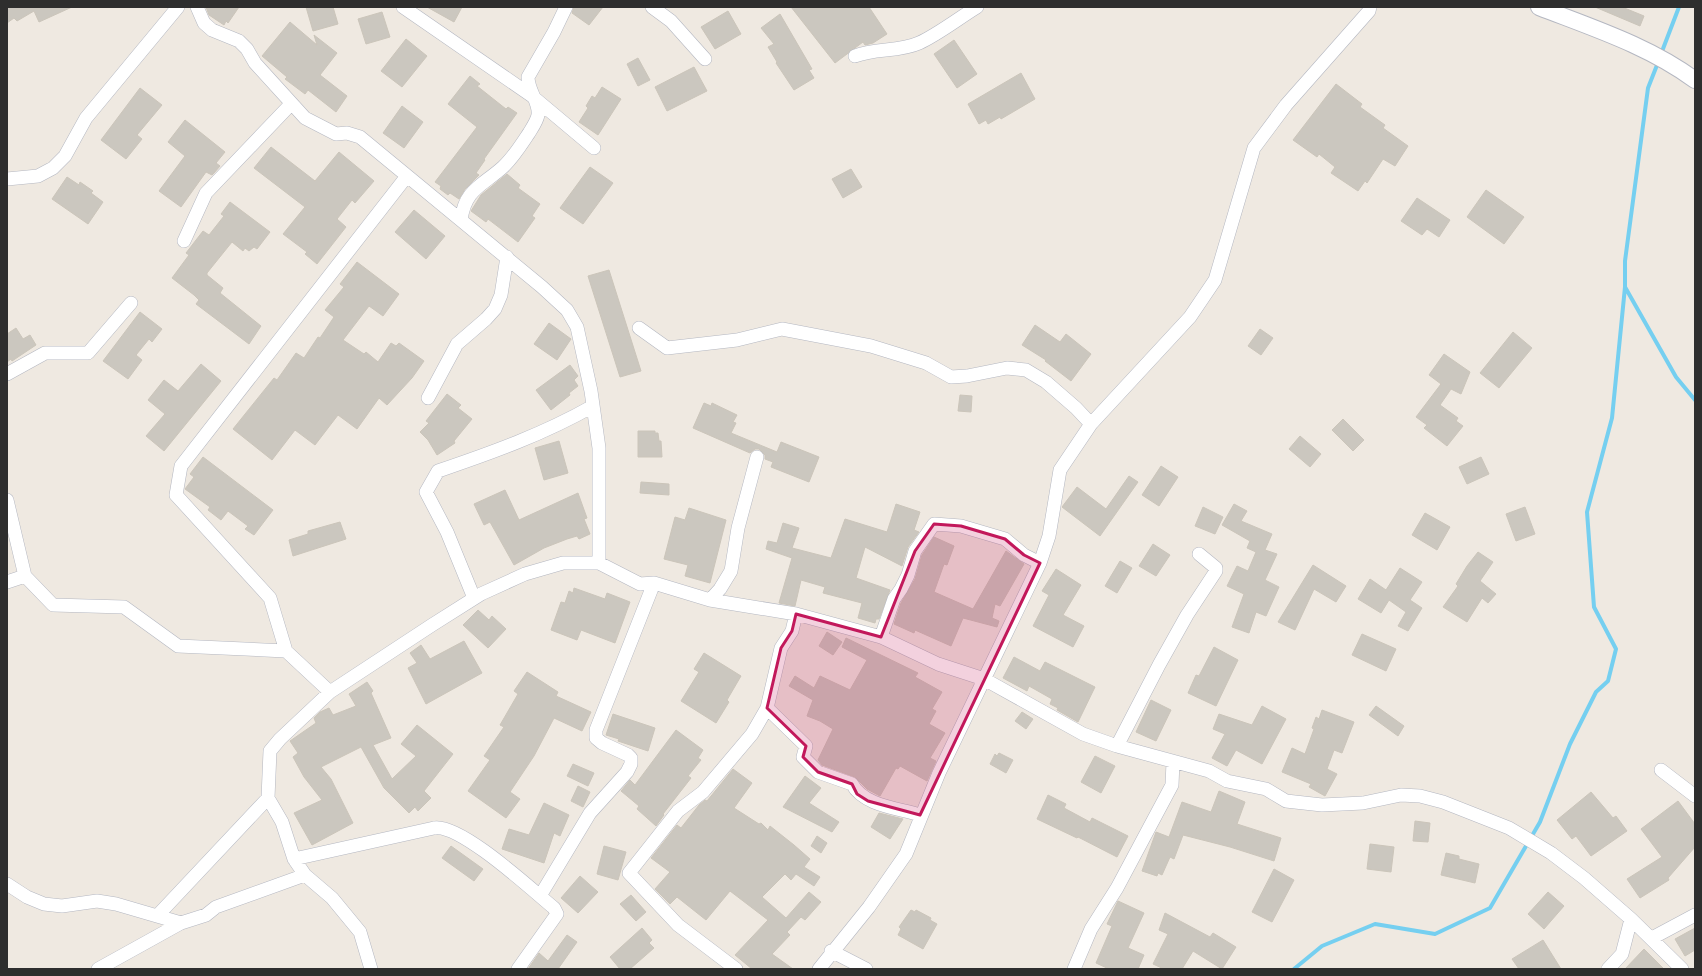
<svg xmlns="http://www.w3.org/2000/svg" width="1702" height="976" viewBox="0 0 1702 976" font-family="'Work Sans',sans-serif">
  <style>
    .lines { fill: none; stroke-linecap: round; stroke-linejoin: round }
    .stream { stroke: #75cff0; stroke-width: 4 }
    .building { fill: #cbc7bf; stroke: #cbc5ba }
    .minor-casing { stroke: #b4b7c1; stroke-width: 14 }
    .tertiary-casing { stroke: #b4b7c1; stroke-width: 18 }
    .minor { stroke: #fff; stroke-width: 13 }
    .tertiary { stroke: #fff; stroke-width: 16 }
    .marked { fill: #c2185b; fill-opacity: 0.2; stroke: #c2185b; stroke-width: 3; stroke-linejoin: round }
  </style>
  <rect width="100%" height="100%" fill="#efe9e1"/>
  <g class="lines">
    <path class="stream" d="M1661,54L1679,7
      M1659,60L1648,88L1625,261V287L1676,377L1695,400
      M1294,969L1322,946L1375,924L1435,934L1490,908L1540,822L1570,744L1596,692L1608,681L1616,649L1594,607L1587,512L1612,418L1625,287"/>
  </g>
  <path class="building" d="M7,7H72L39,22L34,11L17,21L14,18L7,23Z
    M206,7H239L228,23L226,21L224,25L209,15Z
    M306,7H333L338,24L313,31Z
    M427,7H462L454,22Z
    M574,7H603L589,25L572,13Z
    M791,7H869L887,34L873,43L865,45L863,42L835,63Z
    M1595,7H1622L1644,16L1640,26Z
    M728,11L741,34L715,49L701,27Z
    M382,12L390,37L366,44L358,19Z
    M780,14L812,69L809,70L814,78L794,90L776,63L777,62L768,47L774,44L761,28Z
    M290,22L317,45L314,35L337,53L320,75L347,96L336,112L308,90L305,94L285,79L287,77L262,56Z
    M406,39L427,56L402,87L381,71Z
    M954,40L977,74L957,88L934,54Z
    M638,58L650,80L638,86L627,64Z
    M694,67L707,91L667,111L655,87Z
    M1021,73L1035,99L1001,119L1000,117L988,124L986,120L979,124L968,104Z
    M470,76L480,84L477,86L506,109L508,107L517,113L484,159L485,160L476,173L479,175L465,189L459,199L450,193L448,195L440,189L441,186L435,182L477,127L448,104Z
    M1336,84L1362,104L1360,107L1385,125L1383,128L1408,146L1395,166L1383,159L1367,183L1365,181L1358,191L1331,173L1335,167L1319,154L1317,157L1293,140Z
    M602,87L621,99L598,135L579,122L588,108L586,106L592,96L595,98Z
    M140,88L162,105L137,135L142,139L126,159L101,140Z
    M402,106L423,122L404,148L383,133Z
    M185,120L225,152L216,163L220,166L214,173L212,175L206,172L181,207L159,191L185,156L168,142Z
    M271,147L315,181L339,152L374,181L355,203L352,200L337,219L346,227L317,264L305,254L307,252L283,234L305,207L254,168Z
    M590,167L613,183L583,224L560,208Z
    M851,169L862,187L843,198L832,179Z
    M507,174L520,185L518,188L540,204L532,216L535,218L518,242L488,219L486,222L471,211L481,195Z
    M67,177L79,185L80,182L93,191L91,193L103,202L88,224L52,199Z
    M1486,190L1524,217L1504,244L1467,217Z
    M1417,198L1450,220L1439,237L1427,229L1422,235L1401,221Z
    M230,202L270,232L257,249L254,247L249,251L245,248L243,251L232,242L207,273V275L223,288L220,293L261,326L249,344L196,304L199,300L194,295L172,278L189,255L186,253L203,231L209,235L224,216L221,214Z
    M414,210L445,236L426,259L395,232Z
    M357,262L399,294L383,316L369,306L343,340L364,354L366,352L378,362L391,343L396,346L399,343L424,361L412,378L387,405L379,398L357,429L338,415L315,445L295,430L272,460L233,429L274,378L277,380L296,353L304,358L318,337L320,338L334,317L325,310L344,287L340,284Z
    M609,270L641,371L620,377L588,276Z
    M140,312L162,329L152,342L149,339L136,355L142,360L128,379L103,361Z
    M549,323L571,339L557,360L534,344Z
    M1035,325L1060,342L1066,334L1091,354L1071,381L1045,361L1046,360L1022,345Z
    M16,328L23,339L30,335L36,345L12,361L11,359L7,362V334Z
    M1260,329L1273,338L1261,355L1248,346Z
    M1513,332L1532,348L1499,388L1480,373Z
    M1444,354L1470,372L1461,394L1451,389L1440,405L1458,418L1456,421L1463,426L1447,446L1424,428L1427,425L1416,417L1441,384L1429,375Z
    M201,364L221,381L164,451L146,436L165,414L148,400L164,380L178,391Z
    M570,365L578,376L574,380L578,386L569,393L570,395L551,410L536,390Z
    M447,394L461,405L458,408L472,419L454,441L455,443L437,455L428,440L420,432L429,423L426,421Z
    M960,395L972,396L971,412L958,411Z
    M704,403L711,406L712,403L737,415L733,422L736,423L731,433L777,452L781,442L819,457L809,482L771,467L773,462L765,459V455L759,449H755L750,453L693,428Z
    M1343,419L1364,440L1353,451L1332,430Z
    M638,431H655V433H658L659,441H661L662,457H638Z
    M1300,436L1321,454L1310,467L1289,449Z
    M559,441L568,473L544,480L535,448Z
    M203,457L273,510L254,535L245,529L248,526L228,511L221,520L208,510L210,507L185,489L194,477L190,474Z
    M1481,457L1489,474L1467,484L1459,467Z
    M1161,466L1178,477L1159,506L1142,495Z
    M1129,476L1138,482L1100,536L1062,507L1077,487L1106,509Z
    M641,482L669,484V495L640,493Z
    M505,490L519,520L578,493L587,518L584,519L590,534L579,539L577,536L567,539L544,548L514,565L490,522L484,525L474,504Z
    M896,504L920,512L914,530L919,532L908,547L902,566L865,547L856,578L890,590L879,619H876L875,623L858,618L862,603L823,593L825,587L801,580L795,606L779,603L792,558L766,549L768,541L777,543L783,523L799,528L792,548L831,558L845,519L887,532Z
    M1234,504L1247,511L1241,521L1272,534L1265,550L1277,554L1265,580L1279,587L1266,616L1256,612L1249,633L1232,627L1244,594L1227,586L1237,566L1248,571L1256,552L1247,548L1250,541L1222,525Z
    M1203,507L1223,517L1215,534L1195,526Z
    M1525,507L1535,534L1516,541L1506,514Z
    M689,508L726,520L710,583L685,576L688,565L664,559L675,517L685,520Z
    M1425,513L1450,527L1437,550L1412,535Z
    M340,522L346,539L293,556L289,540L308,534V531Z
    M934,537L954,546L947,565L944,564L934,592L973,609L1006,551L1024,564L1000,606L995,604L992,618L999,621L997,627L963,618L951,646L915,630L914,633L894,624L901,603L915,579L922,555Z
    M1153,544L1170,555L1156,576L1139,566Z
    M1478,552L1493,562L1480,581L1496,594L1488,603L1482,598L1467,622L1443,607L1458,586L1456,584L1467,566Z
    M1120,561L1132,568L1117,593L1105,586Z
    M1313,565L1346,586L1336,602L1314,589L1295,630L1278,622Z
    M1400,568L1422,582L1410,600L1422,608L1408,631L1398,626L1406,612L1389,600L1381,613L1358,599L1370,579L1386,590Z
    M1056,569L1081,585L1063,615L1084,626L1073,647L1033,626L1049,595L1042,591Z
    M574,588L605,599L607,593L630,602L615,643L581,630L577,640L551,630L561,602L565,603L569,591L573,593Z
    M478,610L489,620L492,616L506,629L488,648L463,625Z
    M827,632L842,642L833,655L819,646Z
    M1362,634L1396,649L1386,671L1352,655Z
    M846,638L918,673L915,677L942,692L932,709L936,711L929,724L945,733L930,758L936,761L927,781L900,766L898,769L896,768L880,796L867,789L855,777L822,765L818,760L833,729L820,721L807,716L813,700L789,686L795,676L814,688L820,676L850,690L867,660L842,647Z
    M464,641L482,673L426,704L408,668L417,663L410,653L421,645L430,659Z
    M1214,647L1238,660L1216,706L1188,693L1196,675L1199,676Z
    M704,653L741,676L727,700L729,702L716,723L681,701L699,672L694,669Z
    M1014,657L1040,671L1045,662L1095,687L1078,722L1057,710L1058,708L1050,704L1052,699L1029,686L1027,691L1003,678Z
    M527,672L558,692L556,696L591,712L582,731L554,718L534,756L510,792L520,799L506,818L468,791L490,760L484,756L504,727L500,725L518,694L514,691Z
    M367,682L373,691L371,693L391,738L373,745L392,779L416,756L401,744L417,725L453,754L424,791L431,798L418,811L415,807L409,813L384,788L361,747L321,767L331,779L353,823L312,845L294,813L322,800L304,777L293,757L298,753L290,741L316,723L314,718L320,712L329,708L333,715L356,706L349,694Z
    M1151,700L1171,710L1156,741L1136,732Z
    M1262,706L1286,719L1262,764L1236,750L1227,766L1212,758L1225,734L1213,729L1219,714L1252,725Z
    M1376,706L1404,726L1398,736L1369,715Z
    M1322,710L1354,722L1342,753L1334,750L1327,769L1337,774L1325,796L1309,787L1311,784L1282,772L1292,748L1305,754L1314,729L1312,728L1316,717L1319,719Z
    M1022,712L1033,719L1026,729L1015,721Z
    M613,714L655,728L648,751L618,741L619,739L606,735Z
    M676,730L703,750L698,758L701,760L688,776L691,778L663,814L664,815L656,826L637,809L639,806L621,791L630,780L635,785Z
    M999,753L1013,760L1006,773L990,764L995,754L997,756Z
    M1095,756L1115,766L1101,793L1081,782Z
    M573,764L594,773L588,786L567,776Z
    M733,769L752,783L734,808L759,824L761,823L768,830L770,826L794,845L810,859L804,867L820,877L814,886L796,874L791,880L785,874L762,897L786,918L809,892L821,902L805,920L801,917L787,932L790,935L772,954L793,969H752L735,955L768,920L730,891L706,920L677,897L670,904L655,889L670,872L651,858L677,825L681,828L699,805L705,800L707,801Z
    M805,776L821,788L809,803L839,822L832,832L783,807Z
    M578,786L590,792L583,807L571,801Z
    M1219,791L1245,802L1237,824L1281,838L1274,861L1230,847L1183,835L1174,859L1170,857L1162,875L1158,873L1157,876L1142,871L1156,832L1169,837L1182,802L1211,812Z
    M1591,792L1613,818L1616,816L1627,831L1591,856L1576,836L1572,839L1557,820Z
    M1048,795L1066,804L1064,808L1090,822L1092,818L1128,836L1117,857L1078,837L1077,838L1037,819Z
    M1678,801L1695,824V847L1668,878L1669,880L1640,898L1627,879L1662,857L1641,829Z
    M544,803L569,815L560,836L554,833L544,863L502,849L509,829L529,835Z
    M879,813L903,819L890,839L871,827Z
    M1415,821L1430,823L1428,842L1413,841Z
    M817,836L827,843L821,853L811,846Z
    M1370,844L1394,847L1391,872L1367,869Z
    M451,846L483,869L474,881L442,858Z
    M604,846L626,852L618,880L597,874Z
    M1446,853L1459,856V859L1479,864L1475,883L1441,875Z
    M1274,869L1294,880L1272,922L1252,912Z
    M580,876L598,892L578,913L561,898Z
    M1548,892L1564,906L1544,929L1528,914Z
    M631,895L646,912L636,921L620,904Z
    M1118,901L1144,913L1128,948L1144,955L1138,969H1109L1096,963L1112,926L1107,924Z
    M911,910L915,912L916,910L931,918L930,920L937,924L923,949L898,935L901,929L899,927Z
    M1165,913L1210,937L1213,933L1236,947L1222,969L1193,951L1182,969H1164L1153,964L1168,934L1159,930Z
    M642,928L652,940L649,943L654,948L630,969H620L610,957Z
    M1695,928V950L1685,956L1675,939Z
    M567,935L577,942L558,969H528L539,953L548,961Z
    M1543,940L1561,969H1519L1512,959Z
    M1644,949L1664,969H1625Z"/>
  <g class="lines">
    <g class="minor-casing">
      <path id="minor" d="M197,7L204,23L212,30L239,41L247,49L255,63L305,118L336,134L347,133L360,137L542,287L567,310L577,327L591,391L599,448V563
        M403,7L532,96L594,148
        M652,7L671,21L705,59
        M855,56C875,48 899,52 919,43C937,35 959,18 977,7
        M7,179L38,176L53,168L65,156L86,118L178,7
        M461,220C465,189 482,186 503,167C513,158 521,145 529,133C532,128 537,121 538,115C540,103 528,91 528,77L554,32L566,7
        M184,241L206,193L291,104
        M639,328L667,348L737,340L782,329L871,346L926,363L951,377L967,376L1007,368L1026,370L1046,382L1076,408L1091,424
        M7,374L45,353H88L131,303
        M428,398L457,344L486,319L495,309L501,295L507,257
        M7,500L25,576L53,605L124,607L178,646L286,651L330,692
        M7,582L25,576
        M474,598L447,532L426,492L438,471C491,453 544,434 593,406
        M710,600L720,589L731,571L738,528L757,457
        M881,637L894,599L901,589L908,575L915,551L934,524L961,526L1005,539L1024,555L1040,563
        M286,651L270,598L176,495L181,466L407,176
        M767,708L806,746L803,757L818,772L852,784C864,806 898,808 920,815
        M1117,746L1159,665L1187,615L1216,571V568L1199,554
        M1661,770L1695,796
        M294,859L434,828C460,823 532,890 554,908L557,914L518,969
        M7,884L27,897L44,904L62,906L97,901L116,904L181,923L206,915L216,907L305,875
        M540,896L590,813L627,772L631,764V758L628,755L602,743L596,738V730L654,583
        M158,915L268,798
        M1652,938L1695,915
        M831,951L866,969
        M98,969L181,923
        M371,969L360,932L332,898L305,875L294,859L282,822L268,798L270,751L280,739L330,692L432,625L481,594L525,574L563,563H599L640,584L654,583L710,600L796,614L881,637L938,664L984,679L1083,734L1117,746L1209,771L1227,781L1266,789L1286,801L1322,805L1363,803L1401,795L1420,796L1443,802L1509,828L1551,853L1584,878L1631,919L1682,969
        M736,969L678,925L629,873L678,811L703,792L752,734L767,708L781,648L792,631L796,614
        M819,969L869,907L906,854L939,773L1040,563L1049,536L1060,470L1091,424L1190,317L1215,280L1254,148L1286,105L1369,11L1370,7
        M1074,969L1091,929L1117,888L1172,785L1173,762
        M1608,969L1622,954L1631,919"/>
    </g>
    <g class="tertiary-casing">
      <path id="tertiary" d="M1539,7C1593,28 1649,46 1695,80"/>
    </g>
    <use href="#minor" class="minor"/>
    <use href="#tertiary" class="tertiary"/>
  </g>
  <path class="marked" d="M934,524L961,526L1005,539L1024,555L1040,563L920,815L868,801L857,794L852,784L818,772L803,757L806,746L767,708L781,648L792,631L796,614L881,637L915,551Z"/>
  <rect width="1702" height="976" fill="none" stroke="#2e2e2e" stroke-width="16"/>
</svg>
